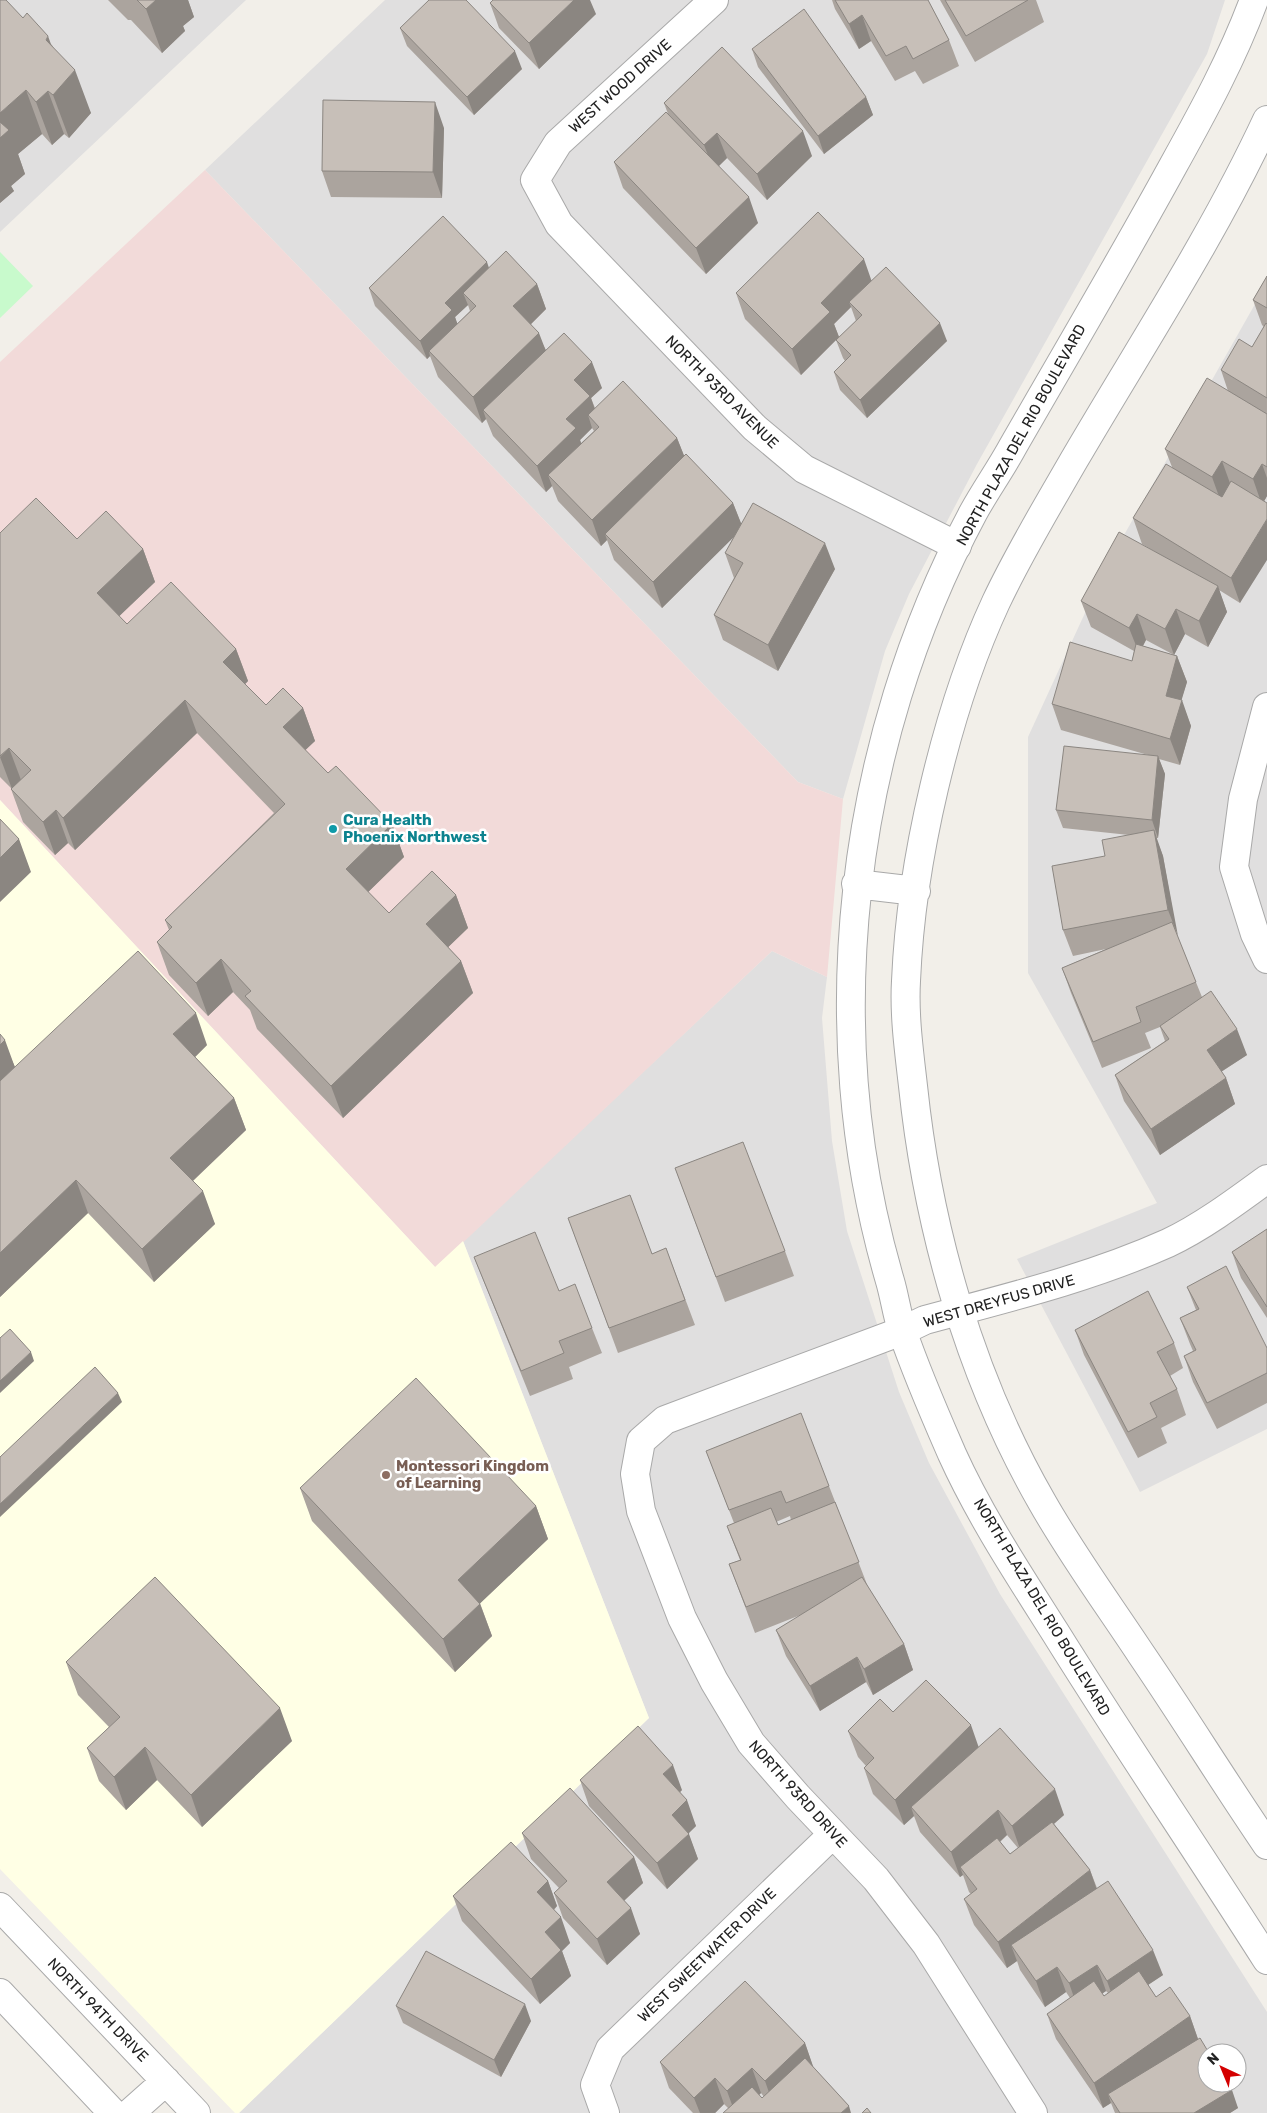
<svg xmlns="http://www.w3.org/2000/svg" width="1267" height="2113" viewBox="0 0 1267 2113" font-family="Rubik,sans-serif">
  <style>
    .residential { fill: #e0dfdf; fill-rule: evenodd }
    .commercial { fill: #f2dad9 }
    .education { fill: #ffffe5 }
    .park { fill: #c8facc }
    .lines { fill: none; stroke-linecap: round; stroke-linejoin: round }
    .minor-casing { stroke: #a9a9a9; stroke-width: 30 }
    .tertiary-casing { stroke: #a9a9a9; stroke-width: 30 }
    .minor { stroke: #fff; stroke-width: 28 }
    .tertiary { stroke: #fff; stroke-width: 28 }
    .wall { fill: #aba49e; fill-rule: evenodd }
    .shaded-wall { fill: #8b8681 }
    .building { fill: #c7bfb8; stroke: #8b8681 }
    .culture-dot { fill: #0f9aa8; stroke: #fff; stroke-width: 2 }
    .education-dot { fill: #8d6e63; stroke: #fff; stroke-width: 2 }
    .labels { text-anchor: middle; stroke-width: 5; stroke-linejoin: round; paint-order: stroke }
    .street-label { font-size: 15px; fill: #222; stroke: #fff }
    .culture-label { font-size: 15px; font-weight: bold; fill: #0d838f; stroke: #fff; text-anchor: start }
    .education-label { font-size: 15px; font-weight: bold; fill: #785e54; stroke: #fff; text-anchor: start }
  </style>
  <rect width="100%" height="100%" fill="#f2efe9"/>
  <path class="residential" d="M0,0H246L0,232Z
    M385,0H1225L1207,54L977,464L909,594L885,651L843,799L798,782L205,170Z
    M1267,283V1429L1140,1492L1017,1259L1157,1203L1028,973V737L1107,565Z
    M772,951L827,977L822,1018L832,1141L847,1231L899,1392L929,1463L1000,1594L1267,2012V2113H239L649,1718L463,1241ZM1207,2053H1237V2083H1207Z"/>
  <path class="commercial" d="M205,170L798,782L843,799L827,977L772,951L436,1268L0,800V362Z"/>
  <path class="education" d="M0,800L435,1267L463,1241L649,1718L239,2113H235L0,1869Z"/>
  <path class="park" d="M0,252L33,286L0,318Z"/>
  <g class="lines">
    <g class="minor-casing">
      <path id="minor" d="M714,0L558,143L535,180L559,224L755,428L804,469L957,546
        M1267,707L1243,799L1234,867L1255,934L1267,959
        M605,2113L595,2085L610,2049L833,1834
        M1033,2113L926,1944L876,1879L798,1797L751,1743L714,1681L682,1618L641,1511L635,1474L641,1441L665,1420L902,1331L925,1320C1007,1298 1090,1278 1168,1243C1202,1227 1237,1201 1267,1179"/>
    </g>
    <g class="tertiary-casing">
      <path id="tertiary" d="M1254,0C1233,57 1203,112 1173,166C1121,261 1066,354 1012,448C1000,470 985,491 973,513C849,745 816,1029 890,1281C895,1298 897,1316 903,1333C917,1374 935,1415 952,1454C980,1516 1019,1575 1055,1632C1124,1743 1197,1850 1267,1960
        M1267,120C1212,238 1140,347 1074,460C1047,507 1019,553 996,602C946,710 911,862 906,981C904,1015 909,1051 913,1086C928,1229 970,1377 1042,1502C1072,1555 1108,1604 1141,1654C1184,1717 1224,1782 1267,1845
        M856,884L916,891
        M0,1907L196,2113
        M0,1993L113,2113
        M130,2113L166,2081"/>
    </g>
    <use href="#minor" class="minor"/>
    <use href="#tertiary" class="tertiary"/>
  </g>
  <path class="wall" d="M108,0H188L194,17L183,26L185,31L162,53L131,20H128Z
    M832,0H928L949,40L959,66L923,84L915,71L895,81L871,41L859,49L835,9Z
    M940,0H1036L1044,22L975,62Z
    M490,3L596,14L539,69L499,28Z
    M23,18L52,45L91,113L69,138L64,134L52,145L42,134L18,154L25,174L11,186L14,191L0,203Z
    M400,28L522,69L474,115L407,46Z
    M752,49L866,97L873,115L824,154L758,67Z
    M664,103L812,156L767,200L727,158L718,166L758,223L706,274L623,188L614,162L668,114Z
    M444,128L442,198L331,197L322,171Z
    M489,268L537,284L546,309L531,324L546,350L602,388L591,398L595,408L677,438L684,456L733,503L741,524L835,569L778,671L723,640L714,615L734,578L725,553L734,536L662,608L614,560L607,540L601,546L558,501L552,486L546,492L493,436L486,419L482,423L438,377L430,356L427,359L375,306L369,288ZM468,305L470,311L457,324L455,317ZM592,428L594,431L581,443L580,440Z
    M1267,276V496L1264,501L1240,603L1219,590L1227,612L1208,647L1185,634L1174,655L1146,640L1143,646L1177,656L1187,682L1181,700L1191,726L1180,765L1159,759L1165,774L1158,838H1156L1163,856L1177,936L1202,997L1247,1055L1221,1072L1226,1078L1235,1104L1160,1155L1124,1101L1115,1075L1165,1041L1160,1027L1145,1033L1151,1048L1102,1068L1071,993L1062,968L1106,949L1073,956L1063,930L1105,856L1129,835L1063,828L1056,810L1148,755L1061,730L1052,704L1132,661L1134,651L1091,627L1081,601L1157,553L1142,544L1133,518L1172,467L1165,449L1228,391L1221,370L1252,347L1264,327L1262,325L1253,300Z
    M872,281L947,341L867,418L840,390L834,372L845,361L843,358L836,340L856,321L851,307L834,324L839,337L801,375L745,319L736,293Z
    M0,533L77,539L143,549L155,582L119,616L127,624L236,649L248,681L245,684L266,705L303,708L315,741L305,750L328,773L392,824L404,857L368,892L389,913L456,895L468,928L448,947L461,961L473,993L343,1118L257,1029L250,1010L233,992L208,1016L169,975L157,942L169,930L165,920L274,813L197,733L75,850L68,843L55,855L23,822L11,789H12L0,777Z
    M0,1034L15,1067L207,1045L195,1057L234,1098L246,1130L193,1181L215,1224L154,1282L88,1213L0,1297Z
    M675,1168L785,1251L794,1276L725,1302Z
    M568,1218L652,1254L666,1248L695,1325L618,1353Z
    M1267,1229V1318L1241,1278L1232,1252Z
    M474,1257L559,1291L592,1328L602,1353L569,1367L573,1379L530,1396L484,1282Z
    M1187,1287L1267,1348V1403L1217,1429L1193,1382L1184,1356L1193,1351L1190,1344L1180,1318L1196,1310Z
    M1075,1330L1174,1343L1183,1368L1170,1376L1177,1389L1186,1415L1161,1428L1167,1443L1138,1458L1084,1355Z
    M706,1451L829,1486L868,1587L904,1644L913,1670L873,1695L866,1682L820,1711L786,1656L776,1630L803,1614L755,1633L729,1564L740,1560L727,1526L734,1523ZM790,1516L791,1520L778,1525L776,1522Z
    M300,1488L536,1506L548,1539L480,1603L492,1636L455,1672L312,1521Z
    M66,1662L292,1741L202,1827L157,1780L126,1810L99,1781L87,1748L109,1727L78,1695Z
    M893,1712L979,1747L1064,1815L1054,1824L1090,1870L1097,1888L1163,1975L1148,1985L1156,1997L1190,2016L1198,2039L1238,2108L1230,2113H1115L1111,2103L1103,2108L1056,2039L1047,2014L1070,1998L1066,1992L1045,2007L1020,1970L1017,1961L1007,1968L974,1925L964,1899L971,1894L969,1892L963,1875L960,1877L920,1832L914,1816L904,1825L873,1794L864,1768L866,1766L858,1757L848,1731ZM1007,1835L1018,1848L1010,1854L1000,1842ZM1106,1991L1108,1993L1104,1996L1102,1994Z
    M580,1780L682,1790L680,1792L696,1826L688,1833L698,1859L667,1889L589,1806Z
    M522,1833L634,1857L643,1883L624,1901L640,1934L607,1965L563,1918L554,1893L559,1888L531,1859Z
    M548,1881L557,1906L554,1910L570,1943L562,1951L571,1976L540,2004L462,1921L453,1896Z
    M396,2006L531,2021L501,2077L403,2023Z
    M805,2043L813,2067L849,2106L728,2108L724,2104L715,2113H693L669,2088L660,2062ZM761,2093L764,2097L762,2098L759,2095Z"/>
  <path class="shaded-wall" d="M156,0H188L194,17L183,26L185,31L162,53L146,9Z
    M574,0H590L596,14L539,69L529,43Z
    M862,15L871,41L859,49L849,24Z
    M48,36L64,80L46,40Z
    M515,51L522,69L474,115L467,97Z
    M75,70L91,113L69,138L53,95Z
    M26,90L42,134L18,154L25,174L11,186L14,191L0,203V113Z
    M48,91L64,134L52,145L36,102Z
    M866,97L873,115L824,154L818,136Z
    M435,102L444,128L442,198L433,172Z
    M803,131L812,156L767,200L757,174Z
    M717,133L727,158L714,171L704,145Z
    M749,197L758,223L706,274L696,248Z
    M864,259L873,285L849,302L851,307L834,324L839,337L801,375L792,349L821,303Z
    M487,262L493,280L463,293L468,305L455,317L459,328L429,351L430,356L427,359L420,341L445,303Z
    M537,284L546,309L523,332L513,306Z
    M940,323L947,341L867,418L860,400Z
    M539,333L549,359L483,410L486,419L482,423L473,397Z
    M592,362L602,388L591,398L599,422L588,415L592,428L580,440L585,454L548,475L552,486L546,492L537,466L566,419L574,380Z
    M677,438L687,463L605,534L607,540L601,546L592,520Z
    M1222,461L1231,486L1221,502L1212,477Z
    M1262,464L1267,478V496L1262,505L1253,479Z
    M733,503L743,528L662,608L653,582Z
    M1267,519V560L1240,603L1231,578Z
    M825,543L835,569L778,671L768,645Z
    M143,549L155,582L109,626L97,593Z
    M1218,586L1227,612L1208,647L1199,621Z
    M1176,609L1185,634L1174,655L1165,629Z
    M1137,614L1146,640L1139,653L1129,628Z
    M236,649L248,681L235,694L223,662Z
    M1177,656L1187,682L1175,722L1166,696Z
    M185,700L197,733L75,850L63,818Z
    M1182,700L1191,726L1180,765L1170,739Z
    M303,708L315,741L295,760L283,727Z
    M9,748L21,780L12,789L0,757Z
    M1158,756L1165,774L1158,838L1152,820Z
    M56,810L68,843L55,855L43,822Z
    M392,824L404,857L358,902L346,869Z
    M1154,830L1163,856L1178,936L1168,910Z
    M19,839L31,872L0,902V858Z
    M456,895L468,928L438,957L426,924Z
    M221,959L233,992L208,1016L196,983Z
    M461,961L473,993L343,1118L331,1086Z
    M196,1013L207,1045L185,1067L173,1034Z
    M1237,1029L1247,1055L1216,1075L1207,1050Z
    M5,1040L17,1073L0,1089V1045Z
    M1226,1078L1235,1104L1160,1155L1151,1129Z
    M234,1098L246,1130L182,1191L170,1158Z
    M76,1180L88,1213L0,1297V1253Z
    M203,1191L215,1224L154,1282L142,1249Z
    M31,1352L34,1361L0,1393V1381Z
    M118,1393L122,1402L0,1517V1504Z
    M536,1506L548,1539L470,1613L458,1580Z
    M480,1604L492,1636L455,1672L443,1639Z
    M904,1644L913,1670L873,1695L864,1669Z
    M857,1657L866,1682L820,1711L810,1686Z
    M280,1708L292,1741L202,1827L191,1795Z
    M971,1725L980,1751L911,1807L914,1816L904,1825L895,1800Z
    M145,1747L157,1780L126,1810L114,1777Z
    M673,1765L682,1790L672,1800L663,1774Z
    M1055,1789L1064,1815L1021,1852L1012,1826Z
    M687,1800L696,1826L681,1841L672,1815Z
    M998,1810L1007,1835L965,1873L960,1867L963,1875L960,1877L951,1852Z
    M689,1834L698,1859L667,1889L657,1863Z
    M634,1857L643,1883L616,1908L607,1882Z
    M1090,1870L1099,1896L1011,1945L1017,1961L1007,1968L998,1942Z
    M548,1881L557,1906L546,1917L537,1892Z
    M631,1908L640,1934L607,1965L597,1939Z
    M561,1917L570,1943L562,1951L571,1976L540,2004L531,1979L545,1932Z
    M1153,1950L1163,1975L1116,2006L1107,1981Z
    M1097,1965L1106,1991L1078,2009L1069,1983Z
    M1057,1967L1066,1992L1045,2007L1036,1981Z
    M525,2004L531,2021L501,2077L494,2060Z
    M1190,2016L1199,2042L1108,2094L1111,2103L1103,2108L1094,2083Z
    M805,2043L814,2069L774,2107L765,2081Z
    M752,2068L761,2093L741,2113H735L727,2091Z
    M715,2078L724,2104L715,2113H700L694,2098Z
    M1232,2090L1238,2108L1230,2113H1194Z
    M849,2106L851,2113H841Z"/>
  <path class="building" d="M0,0H6L23,18L27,13L48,36L46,40L75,70L53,95L48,91L36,102L26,90L0,113Z
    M137,0H156L146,9Z
    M429,0H466L515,51L467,97L400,28Z
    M493,0H574L529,43L490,3Z
    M835,0H928L949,40L913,59L906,46L886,56L862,15L849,24Z
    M945,0H1028L966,36Z
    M804,9L866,97L818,136L752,49Z
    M722,47L803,131L757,174L717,133L704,145L664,103Z
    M323,100L435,102L433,172L322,171Z
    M666,112L749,197L696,248L614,162Z
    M0,122L9,130L0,138Z
    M818,212L864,259L821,303L830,312L792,349L736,293Z
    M443,216L487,262L445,303L452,310L420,341L369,288Z
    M506,251L537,284L513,306L539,333L473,397L429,351L476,306L463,293Z
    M886,267L940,323L860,400L834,372L851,355L836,340L862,315L849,302Z
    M1267,276V308L1253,300Z
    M1266,323L1267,324V398L1221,370L1239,339L1252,347Z
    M564,333L592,362L574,380L590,396L566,419L576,428L537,466L483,410Z
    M1207,378L1267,414V467L1262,464L1253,479L1222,461L1212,477L1165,449Z
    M623,381L677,438L592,520L548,475L599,427L588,415Z
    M686,454L733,503L653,582L605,534Z
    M1166,464L1222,497L1231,481L1267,503V519L1231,578L1133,518Z
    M36,498L77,539L106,511L143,549L97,593L127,624L171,582L236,649L223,662L266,705L283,688L303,708L283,727L328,773L336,766L392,824L346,869L389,913L432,871L456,895L426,924L461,961L331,1086L245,996L251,991L221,959L196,983L157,942L172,927L165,920L285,804L185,700L63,818L56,810L43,822L11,789L31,770L9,748L0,756V533Z
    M753,503L825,543L768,645L714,615L743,563L725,553Z
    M1119,532L1218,586L1199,621L1176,609L1165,629L1137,614L1129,628L1081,601Z
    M1070,642L1132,661L1136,644L1177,656L1166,696L1182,700L1170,739L1052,704Z
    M1064,746L1158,756L1152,820L1056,810Z
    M0,819L19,839L0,858Z
    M1154,830L1168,910L1063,930L1052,866L1105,856L1102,840Z
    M1172,922L1196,982L1136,1007L1141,1022L1093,1042L1062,968Z
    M138,951L196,1013L173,1034L234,1098L170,1158L203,1191L142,1249L76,1180L0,1253V1081Z
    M1211,991L1237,1029L1207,1050L1226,1078L1151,1129L1115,1075L1169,1039L1160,1026Z
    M0,1034L5,1040L0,1045Z
    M743,1142L785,1251L716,1277L675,1168Z
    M630,1195L652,1254L666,1248L685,1300L609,1328L568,1218Z
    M1267,1229V1307L1232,1252Z
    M535,1232L559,1291L575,1284L592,1328L559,1341L564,1353L521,1371L474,1257Z
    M1226,1266L1267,1348V1373L1207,1403L1184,1356L1196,1350L1180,1318L1199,1309L1187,1287Z
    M1148,1291L1174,1343L1157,1352L1177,1389L1150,1403L1157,1417L1128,1432L1075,1330Z
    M10,1329L31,1352L0,1381V1338Z
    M95,1367L118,1393L0,1504V1457Z
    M416,1378L536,1506L458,1580L480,1604L443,1639L300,1488Z
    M801,1413L829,1486L786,1503L781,1491L729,1510L706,1451Z
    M835,1502L859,1562L746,1607L729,1564L741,1560L727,1526L771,1508L778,1525Z
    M155,1577L280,1708L191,1795L145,1747L114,1777L87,1748L120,1717L66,1662Z
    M862,1577L904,1644L864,1669L857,1657L810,1686L776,1630Z
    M926,1680L971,1725L895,1800L864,1768L874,1758L848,1731L880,1699L893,1712Z
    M638,1726L673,1765L663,1774L687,1800L672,1815L689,1834L657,1863L580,1780Z
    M1000,1728L1055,1789L1012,1826L998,1810L951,1852L911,1807Z
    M570,1788L634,1857L607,1882L631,1908L597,1939L554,1893L567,1881L522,1833Z
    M1052,1822L1090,1870L998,1942L964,1899L977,1889L960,1867L997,1838L1010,1854Z
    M511,1842L548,1881L537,1892L561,1917L545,1932L561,1950L531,1979L453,1896Z
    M1108,1881L1153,1950L1107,1981L1097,1965L1069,1983L1057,1967L1036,1981L1011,1945Z
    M426,1951L525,2004L494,2060L396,2006Z
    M1139,1971L1156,1997L1170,1987L1190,2016L1094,2083L1047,2014L1094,1981L1104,1996Z
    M745,1981L805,2043L765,2081L752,2068L727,2091L715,2078L694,2098L660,2062Z
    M1200,2038L1209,2053H1207V2083H1227L1232,2090L1194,2113H1120L1108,2094Z
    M805,2058L849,2106L841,2113H723L752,2087L762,2098Z
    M867,2108L871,2113H862Z"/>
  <circle class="culture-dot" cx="333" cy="829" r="5"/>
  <circle class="education-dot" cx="386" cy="1475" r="5"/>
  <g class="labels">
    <g class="street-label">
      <text transform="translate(620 86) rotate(-42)" y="5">WEST WOOD DRIVE</text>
      <text transform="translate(722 392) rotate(45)" y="5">NORTH 93RD AVENUE</text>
      <text transform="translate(1021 435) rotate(-61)" y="5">NORTH PLAZA DEL RIO BOULEVARD</text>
      <text transform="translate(999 1301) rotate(-16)" y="5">WEST DREYFUS DRIVE</text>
      <text transform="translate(1042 1607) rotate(59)" y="5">NORTH PLAZA DEL RIO BOULEVARD</text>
      <text transform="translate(798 1794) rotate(48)" y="5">NORTH 93RD DRIVE</text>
      <text transform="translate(707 1955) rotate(-44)" y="5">WEST SWEETWATER DRIVE</text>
      <text transform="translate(98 2010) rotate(46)" y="5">NORTH 94TH DRIVE</text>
    </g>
    <g class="culture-label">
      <text x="343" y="825">Cura Health<tspan x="343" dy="17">Phoenix Northwest</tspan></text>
    </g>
    <g class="education-label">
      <text x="396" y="1471">Montessori Kingdom<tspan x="396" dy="17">of Learning</tspan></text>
    </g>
  </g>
  <g transform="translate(1222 2068) rotate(316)"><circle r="24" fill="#ffffff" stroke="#a7a7a7"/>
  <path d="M0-4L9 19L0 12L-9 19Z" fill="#d40000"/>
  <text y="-8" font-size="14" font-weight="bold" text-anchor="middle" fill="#222222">N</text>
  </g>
</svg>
